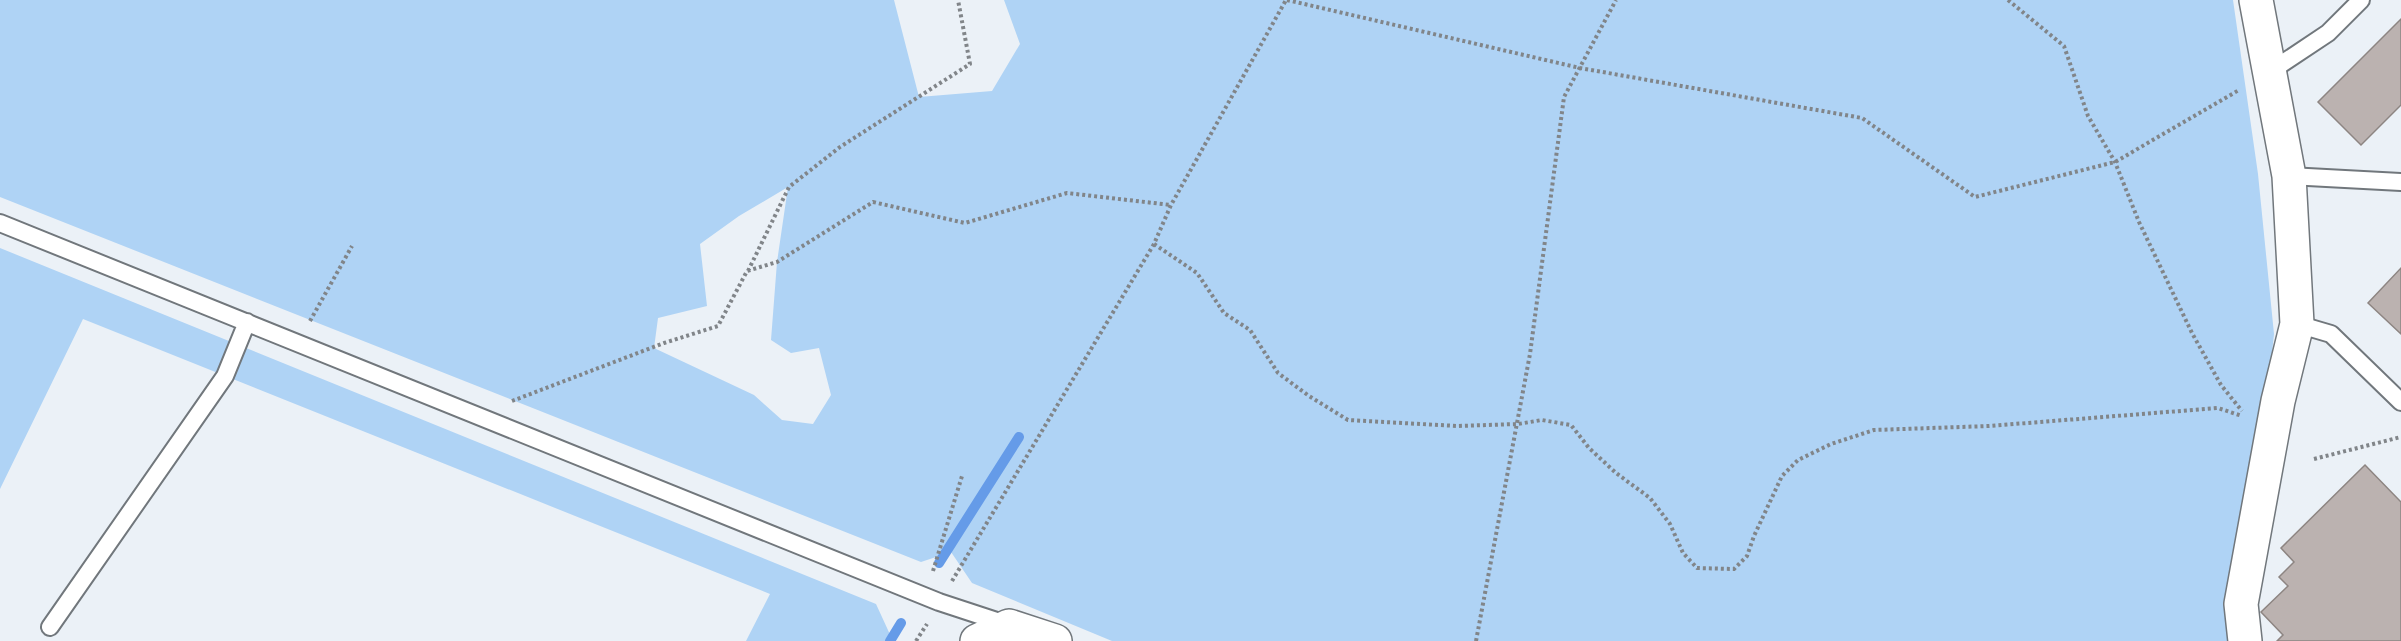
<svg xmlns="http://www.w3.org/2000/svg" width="2401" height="641" viewBox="0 0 2401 641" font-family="'IBM Plex Serif',serif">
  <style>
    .green { fill: #afd3f5; fill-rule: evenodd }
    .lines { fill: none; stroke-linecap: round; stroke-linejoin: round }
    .stream { stroke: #659be8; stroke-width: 10 }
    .building { fill: #bbb2b0; stroke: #8d8582; stroke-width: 1.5 }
    .service-casing { stroke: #71777c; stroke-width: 20 }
    .minor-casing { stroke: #71777c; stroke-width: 36 }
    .tertiary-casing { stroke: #71777c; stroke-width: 36 }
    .path { stroke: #818589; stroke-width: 4; stroke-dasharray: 3 3; stroke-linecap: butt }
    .service { stroke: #fff; stroke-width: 16 }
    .minor { stroke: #fff; stroke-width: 33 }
    .tertiary { stroke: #fff; stroke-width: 33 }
  </style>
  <rect width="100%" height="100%" fill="#ebf1f7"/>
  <path class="green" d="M0,0H894L919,97L992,91L1020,44L1004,0H2233L2258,174L2274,334L2267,399L2257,432L2226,596L2229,641H1112L972,583L951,552L921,562L0,197ZM788,187L777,262L771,340L791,353L819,348L831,395L813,424L782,420L754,395L654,348L658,318L707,306L700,244L739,216Z
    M0,248L876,604L893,641H746L770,594L83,319L0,489Z"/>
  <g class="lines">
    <path class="stream" d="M939,563L1019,437
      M890,641L901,623"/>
  </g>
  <path class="building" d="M2401,19V105L2361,145L2318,102Z
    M2401,268V334L2368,303Z
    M2365,465L2401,502V641H2277L2283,635L2261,612L2288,586L2279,577L2294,562L2281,548Z"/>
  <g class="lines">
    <g class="service-casing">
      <path id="service" d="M2268,73L2328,33L2361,0
        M2289,176L2401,182
        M0,223L939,602L1009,625
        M2297,324L2331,334L2401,402
        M50,627L225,376L247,322"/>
    </g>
    <g class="minor-casing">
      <path id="minor" d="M2245,641L2241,604L2278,401L2297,324L2289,176L2256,0"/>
    </g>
    <g class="tertiary-casing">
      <path id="tertiary" d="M977,641L1009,626L1055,641"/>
    </g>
    <path class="path" d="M1287,0L1580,68L1862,118L1975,197L2115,162L2239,90
      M2008,0L2064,46L2088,116L2115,162L2139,222L2192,333L2221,385L2242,411
      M1154,244L1197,273L1224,313L1250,330L1278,373L1309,396L1348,420L1457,426L1518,424L1542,420L1571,425L1589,448L1616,473L1650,498L1670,524L1683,553L1697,568L1734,569L1747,556L1754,536L1782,476L1798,460L1831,444L1874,430L1989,426L2218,408L2242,416
      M748,271L789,187L840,147L970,64L958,0
      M310,321L352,246
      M512,401L664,343L718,326L747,271L777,262L873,202L965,223L1067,193L1171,205
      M2314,459L2401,437
      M933,571L962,476
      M952,581L1154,244L1171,205L1286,0
      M916,641L927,624
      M1476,641L1530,354L1564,97L1616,0"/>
    <use href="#service" class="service"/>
    <use href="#minor" class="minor"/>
    <use href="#tertiary" class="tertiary"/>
  </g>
</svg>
